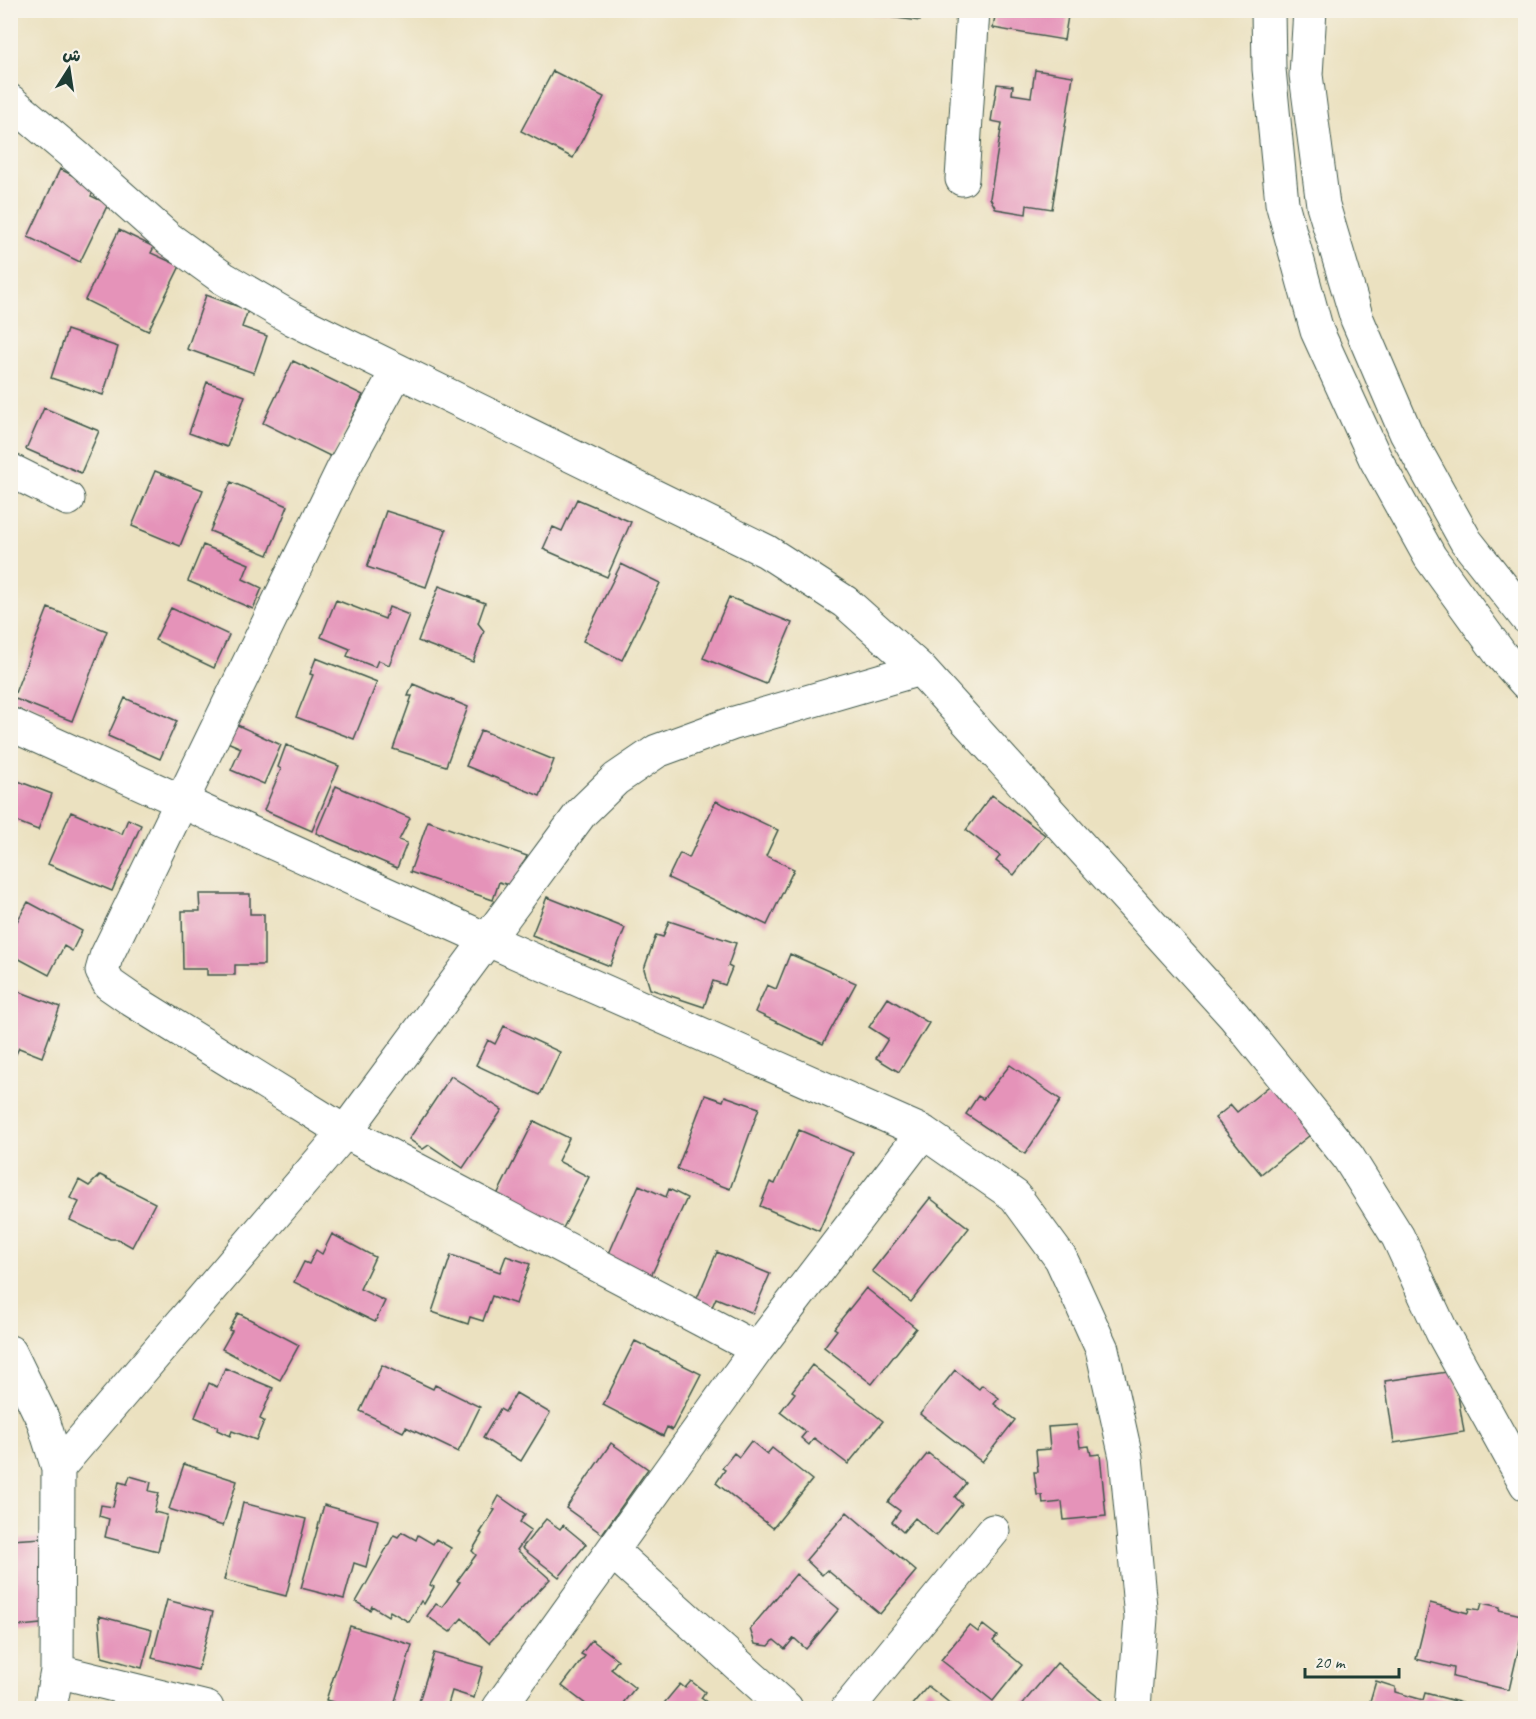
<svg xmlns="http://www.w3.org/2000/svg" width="1536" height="1719" viewBox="0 0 1536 1719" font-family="Caveat,'Playpen Sans Arabic',sans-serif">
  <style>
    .building { fill: #e593b9 }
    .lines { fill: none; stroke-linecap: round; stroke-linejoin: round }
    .minor-casing { stroke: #3e5649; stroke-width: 35 }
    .minor { stroke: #fff; stroke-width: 33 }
  </style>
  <rect width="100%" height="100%" fill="#f7f3e8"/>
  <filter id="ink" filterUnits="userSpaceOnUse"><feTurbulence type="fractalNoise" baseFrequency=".0167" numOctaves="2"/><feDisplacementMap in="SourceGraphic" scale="12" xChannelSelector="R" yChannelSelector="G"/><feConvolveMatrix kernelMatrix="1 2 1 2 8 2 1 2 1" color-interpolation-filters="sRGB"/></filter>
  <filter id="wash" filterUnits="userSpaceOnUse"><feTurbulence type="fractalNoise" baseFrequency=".008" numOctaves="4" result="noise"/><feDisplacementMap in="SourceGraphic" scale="24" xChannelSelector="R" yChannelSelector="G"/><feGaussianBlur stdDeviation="1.35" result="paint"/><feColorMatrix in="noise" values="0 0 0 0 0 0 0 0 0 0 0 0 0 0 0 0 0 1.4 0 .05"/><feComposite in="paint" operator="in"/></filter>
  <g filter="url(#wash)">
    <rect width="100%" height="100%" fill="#ebe1c0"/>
    <g id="blocks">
      <path class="building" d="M874,10H922L920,21L873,15Z
        M996,10H1069L1064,40L993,28Z
        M1035,70L1073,76L1052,209L1027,205L1026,214L996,209L990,198L1002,123L991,121L997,84L1013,86L1012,94L1031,97Z
        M553,71L604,97L573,158L521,131Z
        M60,169L96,187L91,196L108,204L80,262L28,237Z
        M119,230L154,247L151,253L180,266L148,331L85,300Z
        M206,295L248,310L242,327L267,336L254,373L187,349Z
        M67,330L118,347L103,395L51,378Z
        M293,361L363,395L332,457L263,423Z
        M207,382L245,396L227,447L189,433Z
        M44,408L99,431L81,473L26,449Z
        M155,471L203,490L180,546L132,526Z
        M231,482L288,506L268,555L210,531Z
        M577,499L631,522L607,577L543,549L553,527L562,531Z
        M386,511L446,530L426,587L367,567Z
        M203,545L249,564L243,579L262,588L253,609L188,581Z
        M621,564L660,583L622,660L583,641Z
        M439,586L485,603L478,623L484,631L473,662L418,641Z
        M729,597L792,623L766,684L703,658Z
        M336,600L385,619L389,607L409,615L389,665L378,660L375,667L347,656L350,649L321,637Z
        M48,608L107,631L72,721L13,698Z
        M171,608L229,635L214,668L155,640Z
        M316,658L377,682L354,739L296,717L313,675L310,674Z
        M413,684L468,707L446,766L393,749L412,696H408Z
        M125,698L177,721L160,759L108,736Z
        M233,723L281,745L264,784L231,770L241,748L225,741Z
        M481,730L554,760L540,796L466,766Z
        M286,745L339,766L312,831L264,810L281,769L278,767Z
        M10,778L52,794L38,830L10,819Z
        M336,786L410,818L399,840L407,843L397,868L316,833Z
        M992,795L1045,835L1014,875L996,861L1000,856L966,830Z
        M716,801L778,830L766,856L794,869L767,925L668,878L680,853L689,858Z
        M71,812L122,834L128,819L141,825L112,891L48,864Z
        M428,821L527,856L515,887L499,882L493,900L410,872Z
        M199,894H250V914H264V965H235V975H207V969H183L182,911H200Z
        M547,897L625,928L610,966L532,935Z
        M28,902L82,931L72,951L64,946L49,975L10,954V934Z
        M669,921L736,943L728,966L732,968L725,985L713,981L704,1007L650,989L644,969L656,935L663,937Z
        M790,954L856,983L823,1044L755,1012L767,985L776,989Z
        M10,988L60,1007L42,1057L19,1048L16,1054L10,1053Z
        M888,998L929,1023L899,1072L876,1058L888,1039L869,1027Z
        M504,1026L560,1052L540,1095L476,1065L488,1040L495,1044Z
        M1010,1065L1061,1100L1025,1154L966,1114L978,1096L983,1099Z
        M451,1076L502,1110L463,1168L429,1145L423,1149L409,1139Z
        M1273,1083L1314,1132L1261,1174L1215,1118L1231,1105L1237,1112Z
        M705,1095L723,1101L725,1096L759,1108L730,1189L677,1169Z
        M534,1121L569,1138L558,1161L589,1177L558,1238L492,1205Z
        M799,1130L853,1153L819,1231L760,1206L770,1182L775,1184Z
        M100,1175L155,1203L132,1247L118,1239H110L70,1220L79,1202L70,1198L79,1180L89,1186Z
        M639,1185L666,1197L669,1189L687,1198L651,1276L607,1258Z
        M930,1198L969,1228L911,1302L872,1271Z
        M332,1234L375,1257L360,1289L385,1301L375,1322L294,1282L304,1262L309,1264L316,1250L322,1254Z
        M717,1252L770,1274L753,1313L716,1298L708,1316L692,1310Z
        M451,1255L500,1272L506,1256L530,1264L516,1304L492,1296L483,1321L470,1317L468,1324L432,1312Z
        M866,1288L916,1328L872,1384L824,1347L837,1330L834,1328Z
        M238,1313L299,1345L280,1380L222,1349L232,1331L229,1330Z
        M635,1341L701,1374L672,1430L667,1427L663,1436L603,1405Z
        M382,1365L433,1389L435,1385L480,1407L458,1452L406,1427L403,1432L360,1411Z
        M812,1365L883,1421L848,1464L814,1438L809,1445L801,1438L806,1432L780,1412L795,1393L792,1391Z
        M225,1368L273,1388L260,1419L264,1421L256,1440L232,1431L230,1436L217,1430L218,1427L195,1417L209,1383L217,1387Z
        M955,1370L979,1389L982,1385L999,1398L994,1404L1015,1420L982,1462L920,1414Z
        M1454,1371L1464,1432L1394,1443L1385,1381Z
        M516,1393L550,1413L521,1461L483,1438L500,1409L505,1412Z
        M1077,1425L1080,1447L1089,1446L1091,1455L1100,1454L1106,1516L1064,1520L1062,1502L1043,1504L1042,1495H1037L1034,1472H1038L1036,1450L1050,1449L1048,1427Z
        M751,1441L767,1454L772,1448L812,1480L773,1528L716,1483L725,1470L722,1468L734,1453L739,1457Z
        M611,1443L648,1469L602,1534L566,1508Z
        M928,1453L966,1483L955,1497L962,1504L936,1536L915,1518L903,1532L892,1522L900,1511L888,1502Z
        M184,1464L237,1481L223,1526L169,1509Z
        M130,1476L151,1482L149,1491L159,1493L154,1512L167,1515L158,1551L105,1537L109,1519L99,1516L101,1505L113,1507L119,1482L127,1484Z
        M499,1496L525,1514L520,1522L531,1530L517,1550L550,1579L489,1643L462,1618L450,1632L427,1616L436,1604L442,1607L460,1582L457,1581L476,1555L472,1551L482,1534L480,1533L495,1510L492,1509Z
        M243,1503L306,1519L286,1596L224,1580Z
        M324,1505L378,1520L366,1567L354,1563L344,1599L301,1588Z
        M847,1512L916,1571L880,1614L827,1570L822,1575L806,1560Z
        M546,1519L560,1529L563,1525L586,1544L559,1577L522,1548Z
        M402,1532L416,1540L418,1535L433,1544L436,1539L451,1548L430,1585L434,1587L424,1604L421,1601L409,1622L390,1611L388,1616L372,1606L370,1610L356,1602L394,1535L398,1537Z
        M43,1538L51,1623L10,1627V1540Z
        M796,1574L839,1609L806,1649L794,1638L785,1649L774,1640L769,1646L755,1644L750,1629Z
        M167,1600L213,1612L198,1670L152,1658Z
        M1430,1603L1468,1613L1469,1608L1480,1610L1482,1603L1500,1607L1499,1610L1526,1616L1509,1690L1453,1677L1454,1668L1416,1659Z
        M99,1616L152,1630L142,1668L102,1657Z
        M969,1625L978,1632L983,1625L997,1636L993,1641L1022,1665L993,1701L941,1660Z
        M350,1626L412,1645L393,1708H354L326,1700Z
        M592,1640L618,1660L611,1669L635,1688L619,1708H591L562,1686L585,1656L581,1654Z
        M434,1653L483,1667L474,1698L452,1691L447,1708H417Z
        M1057,1663L1111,1708H1019Z
        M691,1681L705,1692L701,1698L715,1708H660L680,1684L685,1688Z
        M1376,1681L1395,1687V1692L1423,1700L1425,1693L1474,1706L1473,1708H1368Z
        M928,1686L956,1708H909Z"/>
    </g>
  </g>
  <g filter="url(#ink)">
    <use href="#blocks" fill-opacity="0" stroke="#3e5649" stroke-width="1.5"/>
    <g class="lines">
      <g class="minor-casing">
        <path id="minor" d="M1268,10L1269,69L1282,203L1317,331L1375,458L1430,557L1501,655L1526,683
          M1310,10L1306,75L1323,205L1357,319L1406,433L1466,541L1526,617
          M10,101L79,159L169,239L223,278L293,319L766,551L845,602L920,669L1234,1016L1348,1157L1398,1237L1442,1332L1526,1484
          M962,179L973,10
          M397,371L343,469L106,957L102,971L109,984L132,1000L345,1132L757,1349
          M10,470L68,499
          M10,724L486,939L923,1132L1015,1196L1061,1259L1102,1349L1126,1457L1141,1618L1134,1708
          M10,1352L43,1420L58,1468L57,1671L50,1708
          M58,1468L345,1132L581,813L616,779L657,751L731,724L920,669
          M612,1551L786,1708
          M57,1671L207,1708
          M499,1708L757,1349L923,1132
          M848,1708L993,1531"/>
      </g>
      <use href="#minor" class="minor"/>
    </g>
  </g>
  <rect width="1536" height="1719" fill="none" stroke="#f7f3e8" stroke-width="36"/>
  <g transform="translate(69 69) rotate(12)" stroke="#f7f3e8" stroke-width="4.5" paint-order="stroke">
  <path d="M0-4.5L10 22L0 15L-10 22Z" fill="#1f3d34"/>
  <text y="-9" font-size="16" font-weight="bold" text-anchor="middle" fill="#1f3d34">ش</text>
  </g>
  <path d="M1305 1668v9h94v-9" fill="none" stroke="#1f3d34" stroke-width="3"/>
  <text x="1314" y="1668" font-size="18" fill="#1f3d34" stroke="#f7f3e8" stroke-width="4.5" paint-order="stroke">20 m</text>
</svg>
